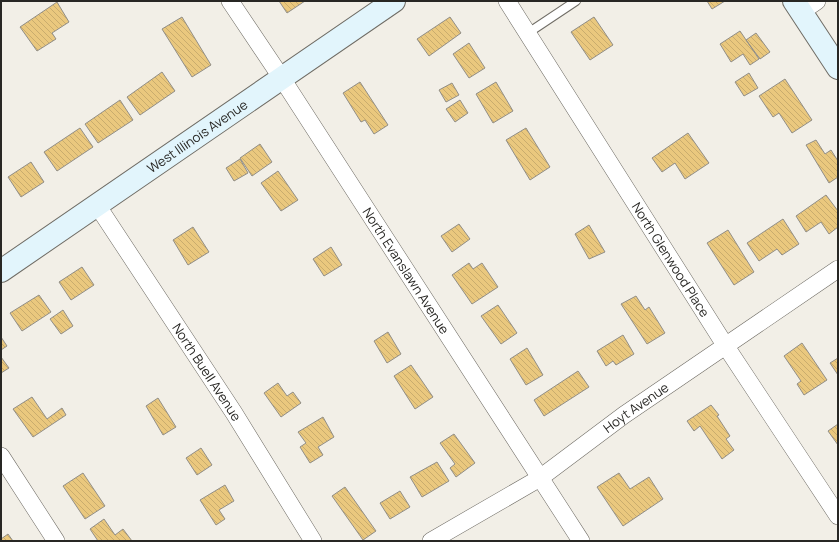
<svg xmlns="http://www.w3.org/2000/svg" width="839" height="542" viewBox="0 0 839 542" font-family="Manrope,sans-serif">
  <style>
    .building { fill: url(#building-back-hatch); stroke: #918e87 }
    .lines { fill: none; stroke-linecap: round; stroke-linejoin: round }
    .lane-casing { stroke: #6f6c65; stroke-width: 10 }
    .street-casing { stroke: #6f6c65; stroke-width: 18 }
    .secondary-casing { stroke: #6f6c65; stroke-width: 24 }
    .lane { stroke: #fff; stroke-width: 8 }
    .street { stroke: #fff; stroke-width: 17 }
    .secondary { stroke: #e2f5fc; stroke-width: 22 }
    .labels { text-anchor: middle; stroke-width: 4; stroke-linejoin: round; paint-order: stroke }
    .street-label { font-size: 13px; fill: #282724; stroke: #fff }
  </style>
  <defs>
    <pattern id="building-back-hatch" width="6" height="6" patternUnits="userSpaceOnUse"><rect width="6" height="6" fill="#eac87e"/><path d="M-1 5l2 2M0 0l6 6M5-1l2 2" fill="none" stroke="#c9ac6d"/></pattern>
  </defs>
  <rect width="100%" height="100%" fill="#f2efe7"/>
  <path class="building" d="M279,1H305L287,13Z
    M707,1H725L712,9Z
    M57,2L69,22L52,33L56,39L37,51L20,27Z
    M182,17L211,65L192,77L162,29Z
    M450,17L461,33L429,56L417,39Z
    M594,17L613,45L590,60L571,32Z
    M740,31L759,59L750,65L743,54L731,62L720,44Z
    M756,33L770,52L760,59L746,40Z
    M469,43L485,68L469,78L453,54Z
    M162,72L175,91L140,115L127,97Z
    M749,73L758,88L744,96L735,82Z
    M785,79L812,120L792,133L779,113L773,117L759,96Z
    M360,82L388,125L374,134L365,120L361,122L343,93Z
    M496,82L513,111L493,123L476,94Z
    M452,83L459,95L446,102L439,90Z
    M120,100L133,120L98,143L85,124Z
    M460,100L468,113L455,122L446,109Z
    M80,128L93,147L57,171L44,152Z
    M526,128L550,167L530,180L506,140Z
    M688,133L709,163L685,179L675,163L662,172L652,158Z
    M816,140L825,154L831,150L838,161V177L829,183L806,145Z
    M260,144L272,162L252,176L240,158Z
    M240,159L248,173L234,181L226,168Z
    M31,162L44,182L21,197L8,177Z
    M278,171L298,200L281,211L261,183Z
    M826,195L838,211V227L829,234L821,222L806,232L796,216Z
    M783,219L799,244L782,255L777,249L759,261L747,243Z
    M459,224L470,239L452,252L441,236Z
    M589,225L605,252L589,259L575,234Z
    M193,227L209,252L188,265L173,240Z
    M728,230L754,272L734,285L707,243Z
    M331,247L342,265L324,276L313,259Z
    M469,263L473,269L482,263L498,287L472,304L452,275Z
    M82,267L94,285L71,300L59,282Z
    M39,295L51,312L22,331L10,313Z
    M636,296L645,310L649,307L665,333L647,344L621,304Z
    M498,305L517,333L501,344L481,316Z
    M63,310L73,326L61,334L50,319Z
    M388,332L401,354L387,363L374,341Z
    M623,335L634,354L616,365L613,361L606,366L597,351Z
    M1,337L7,346L1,350Z
    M802,343L827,380L804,395L797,384L801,381L784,356Z
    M527,348L543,375L526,385L510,359Z
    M1,357L9,368L1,373Z
    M838,358V375L830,363Z
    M411,365L433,397L415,409L394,376Z
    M578,371L589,387L544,416L534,400Z
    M278,383L287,396L293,392L301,403L281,417L264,393Z
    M32,397L47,419L62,408L66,415L33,437L13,409Z
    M158,398L176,427L163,435L146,406Z
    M711,405L719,415L717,416L730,436L726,439L734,450L722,459L700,426L694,431L687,421Z
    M323,417L334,437L318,447L323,455L310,463L300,447L306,443L298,432Z
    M838,424V445L828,431Z
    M454,434L475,463L456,477L450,468L455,464L440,443Z
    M201,448L212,465L197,475L186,458Z
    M437,462L449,481L422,497L410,477Z
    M83,473L105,506L85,519L63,486Z
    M619,473L630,489L649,477L663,499L623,526L597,487Z
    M225,485L234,501L219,510L225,519L216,525L200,500Z
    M345,487L376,531L363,540L332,496Z
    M400,491L410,507L390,519L380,503Z
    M104,519L115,535L123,529L132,541H98L90,529Z
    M8,534L13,541H1V539Z"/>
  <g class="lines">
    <g class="lane-casing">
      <path id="lane" d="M528,33L576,1"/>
    </g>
    <g class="street-casing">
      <g id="street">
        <path id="s1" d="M230,1L281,77L581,541"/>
        <path id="s2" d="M507,1L725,345L838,516"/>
        <path d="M801,12L817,1"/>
        <path id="s3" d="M97,205L234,413L313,541"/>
        <path d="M1,456L56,541"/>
        <path id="s4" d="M431,541L540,478L624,415L838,269"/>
      </g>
    </g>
    <g class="secondary-casing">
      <g id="secondary">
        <path d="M794,1L838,68"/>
        <path id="s5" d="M1,271L394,1"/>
      </g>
    </g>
    <use href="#lane" class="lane"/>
    <use href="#street" class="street"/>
    <use href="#secondary" class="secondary"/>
  </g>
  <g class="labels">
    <g class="street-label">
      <text dy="5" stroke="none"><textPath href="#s5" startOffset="238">West Illinois Avenue</textPath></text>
      <text dy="5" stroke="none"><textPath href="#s2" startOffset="306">North Glenwood Place</textPath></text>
      <text dy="5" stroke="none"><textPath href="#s1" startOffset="322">North Evanslawn Avenue</textPath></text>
      <text dy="5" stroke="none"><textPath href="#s3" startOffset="200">North Buell Avenue</textPath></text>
      <text dy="5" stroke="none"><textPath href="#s4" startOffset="245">Hoyt Avenue</textPath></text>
    </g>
  </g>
  <rect width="839" height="542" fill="none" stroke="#282724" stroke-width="4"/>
</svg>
